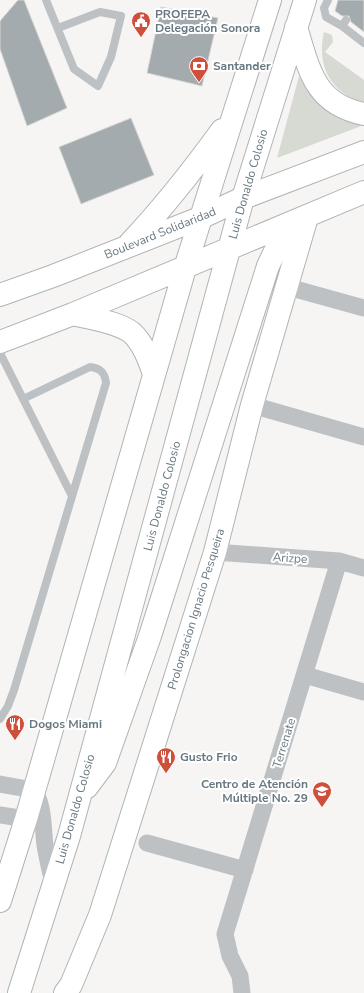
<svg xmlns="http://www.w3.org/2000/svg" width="364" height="993" viewBox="0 0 364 993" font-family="'Nunito Sans',sans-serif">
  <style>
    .green { fill: #d6dad3 }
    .building { fill: #a3abaf; stroke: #d7d7d5 }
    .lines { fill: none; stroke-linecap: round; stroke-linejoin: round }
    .primary-casing { stroke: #afb4b6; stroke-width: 24 }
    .service { stroke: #bdc1c4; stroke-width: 8 }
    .minor { stroke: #bdc1c4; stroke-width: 17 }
    .primary { stroke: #fff; stroke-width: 22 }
    .labels { text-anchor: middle; stroke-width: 4; stroke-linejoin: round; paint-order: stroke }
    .poi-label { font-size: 12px; font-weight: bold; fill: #687880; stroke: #fff; text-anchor: start }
    .street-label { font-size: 12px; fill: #687880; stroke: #fff }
  </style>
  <rect width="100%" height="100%" fill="#f6f5f3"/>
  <path class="green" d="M324,32L332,35L333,42L325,52L364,80V103C331,93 316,66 324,32Z
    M299,76C312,93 319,110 340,119C347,123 357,123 364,125L277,158Z"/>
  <path class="building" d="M18,0H24L67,108L27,126L0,49V21Z
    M338,0H364V32L351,22L349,16H342L335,11Z
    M161,7L218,18L202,86L147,73Z
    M131,118L154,175L81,204L59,147Z"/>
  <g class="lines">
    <g class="primary-casing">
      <path id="primary" d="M296,27C309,69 314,104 364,114
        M130,243C164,207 193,170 222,130
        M0,295L53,276L200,218L243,198L364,152
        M73,314C89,318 119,322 132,333C143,343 149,360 154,374
        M0,342L73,314L364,192
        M87,787L105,763L150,636L268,266L277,247L306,218
        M0,901L26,819L185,268L270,0
        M19,993L69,836L243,198L305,0
        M65,993L71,985L100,915L215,552L252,405L307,217"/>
    </g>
    <path class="service" d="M46,0L74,69L98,86L111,57L121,16L100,12L58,28
      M328,0L324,8L326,17L342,26L346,20
      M342,26L364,43
      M0,353L72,496
      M0,719L8,706L14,690L106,383C105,373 101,368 90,367L23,399"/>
    <path class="minor" d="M288,287L364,308
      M252,405L364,437
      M215,552L339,561L364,568
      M305,675L364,692
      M0,784L33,790C44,801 43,831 45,845C47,858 50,870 53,883
      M0,815L26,819
      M147,843L245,870
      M242,993L240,976L230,956L225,934L339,561"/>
    <use href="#primary" class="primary"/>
  </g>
  <defs>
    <g id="civic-pin" transform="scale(1)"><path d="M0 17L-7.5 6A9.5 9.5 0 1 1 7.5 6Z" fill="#cd4f3c" stroke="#fff"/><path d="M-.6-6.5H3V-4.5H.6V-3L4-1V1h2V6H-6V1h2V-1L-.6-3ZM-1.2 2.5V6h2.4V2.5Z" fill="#fff"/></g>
    <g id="bank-pin" transform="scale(1)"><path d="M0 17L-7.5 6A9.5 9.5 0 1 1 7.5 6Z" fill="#cd4f3c" stroke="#fff"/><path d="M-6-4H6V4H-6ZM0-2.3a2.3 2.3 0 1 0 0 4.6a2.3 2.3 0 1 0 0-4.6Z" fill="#fff"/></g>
    <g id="restaurant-pin" transform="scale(1)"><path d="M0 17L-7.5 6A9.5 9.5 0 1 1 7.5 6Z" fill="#cd4f3c" stroke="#fff"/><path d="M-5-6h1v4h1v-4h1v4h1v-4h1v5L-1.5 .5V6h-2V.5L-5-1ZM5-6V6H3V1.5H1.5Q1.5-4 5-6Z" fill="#fff"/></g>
    <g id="school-pin" transform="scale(1)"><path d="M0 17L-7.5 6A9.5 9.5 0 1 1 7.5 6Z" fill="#cd4f3c" stroke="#fff"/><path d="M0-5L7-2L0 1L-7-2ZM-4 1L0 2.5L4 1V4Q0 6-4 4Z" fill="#fff"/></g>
  </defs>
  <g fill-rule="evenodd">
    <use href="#civic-pin" x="141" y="21"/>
    <use href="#bank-pin" x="199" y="66"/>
    <use href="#restaurant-pin" x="15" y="724"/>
    <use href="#restaurant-pin" x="166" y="757"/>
    <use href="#school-pin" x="322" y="791"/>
  </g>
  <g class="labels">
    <g class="poi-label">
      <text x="155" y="18">PROFEPA<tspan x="155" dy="14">Delegación Sonora</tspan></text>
      <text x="213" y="70">Santander</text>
      <text x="29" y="728">Dogos Miami</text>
      <text x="180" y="761">Gusto Frio</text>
      <text x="308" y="788" text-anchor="end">Centro de Atención<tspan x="308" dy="14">Múltiple No. 29</tspan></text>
    </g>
    <g class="street-label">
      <text transform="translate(248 184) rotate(-74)" y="4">Luis Donaldo Colosio</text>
      <text transform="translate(160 233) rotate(-22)" y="4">Boulevard Solidaridad</text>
      <text transform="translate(162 496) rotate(-75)" y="4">Luis Donaldo Colosio</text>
      <text transform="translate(290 558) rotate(4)" y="4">Arizpe</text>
      <text transform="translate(196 609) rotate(-73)" y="4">Prolongacion Ignacio Pesqueira</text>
      <text transform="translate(284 743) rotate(-73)" y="4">Terrenate</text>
      <text transform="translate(75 809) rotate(-74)" y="4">Luis Donaldo Colosio</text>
    </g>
  </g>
</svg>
